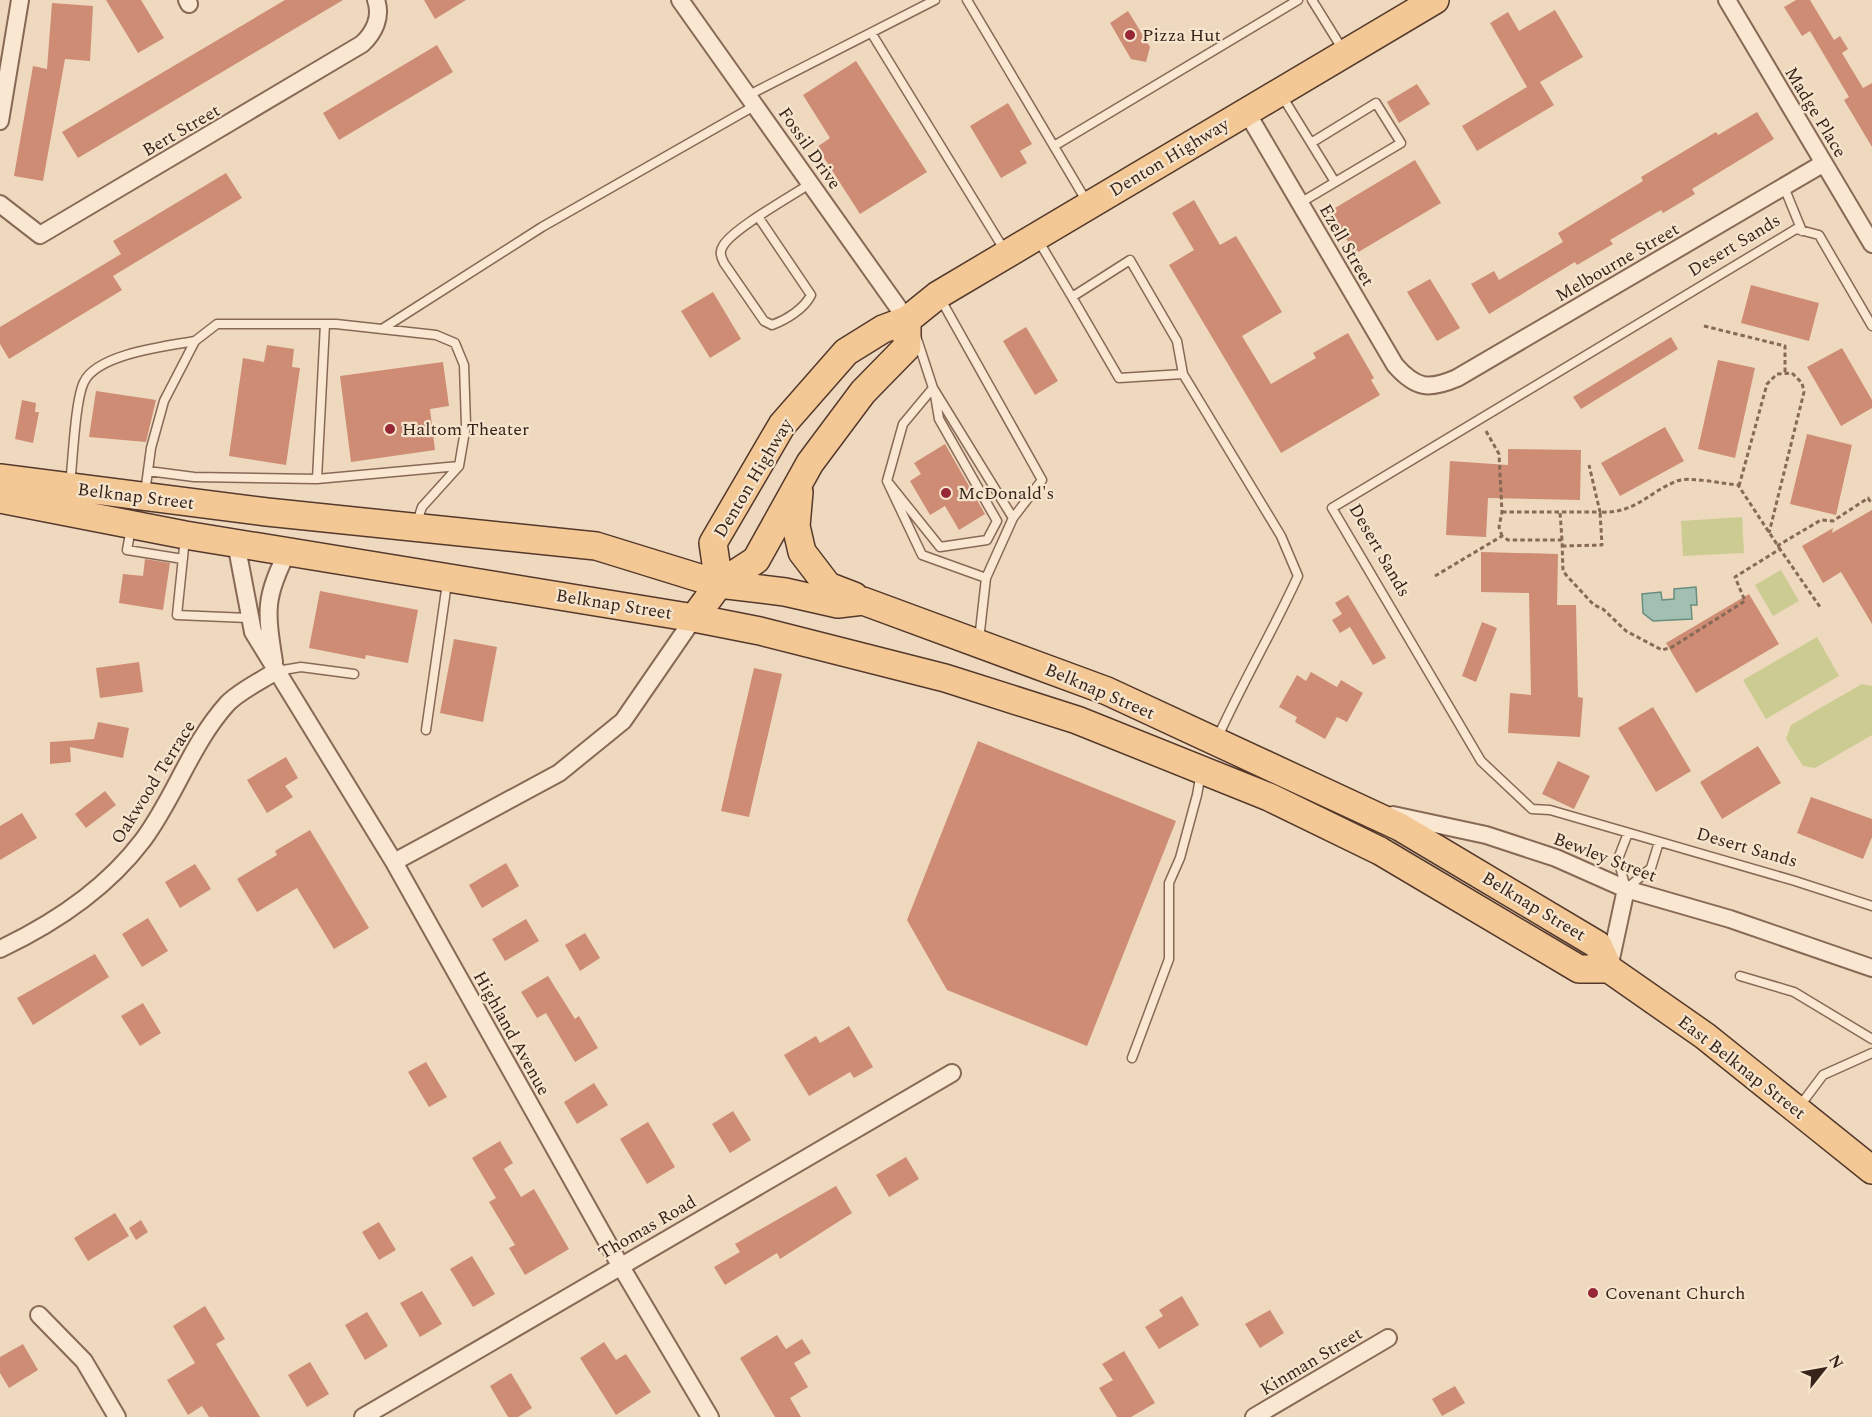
<svg xmlns="http://www.w3.org/2000/svg" width="1872" height="1417" viewBox="0 0 1872 1417" font-family="Spectral,serif">
  <style>
    .green { fill: #cccb92 }
    .water { fill: #a1c0b2; stroke: #698d7f; stroke-width: 1.5 }
    .building { fill: #cd8c73 }
    .lines { fill: none; stroke-linecap: round; stroke-linejoin: round }
    .lane-casing { stroke: #876956; stroke-width: 11 }
    .street-casing { stroke: #876956; stroke-width: 20 }
    .primary-casing { stroke: #54382b; stroke-width: 30 }
    .path { stroke: #876956; stroke-width: 3; stroke-dasharray: 4.5 3; stroke-linecap: butt }
    .lane { stroke: #f9e7d1; stroke-width: 8 }
    .street { stroke: #f9e7d1; stroke-width: 16 }
    .primary { stroke: #f3c894; stroke-width: 27 }
    .poi-dot { fill: #972636; stroke: #f6e4cd; stroke-width: 2 }
    .labels { text-anchor: middle; stroke-width: 4.5; stroke-linejoin: round; paint-order: stroke }
    .poi-label { font-size: 18px; fill: #36241b; stroke: #f6e4cd; text-anchor: start }
    .street-label { font-size: 18px; fill: #36241b; stroke: #f6e4cd }
  </style>
  <rect width="100%" height="100%" fill="#eed9be"/>
  <path class="green" d="M1742,517L1744,553L1683,556L1681,521Z
    M1781,570L1799,601L1773,616L1755,585Z
    M1817,637L1839,676L1766,719L1743,680Z
    M1862,684L1872,686V735L1815,768L1803,766L1786,739L1791,725Z"/>
  <path class="water" d="M1696,587L1697,605H1691L1692,619L1653,621L1643,613L1642,594L1661,592L1662,600L1674,599V589Z"/>
  <path class="building" d="M106,0H141L164,38L138,53Z
    M285,0H343L78,158L62,132Z
    M424,0H466L435,19Z
    M1796,0H1810L1834,40L1840,36L1848,49L1842,53L1863,88L1872,83V147L1844,100L1849,97L1810,31L1802,36L1784,7Z
    M52,3L93,6L90,61L65,59L43,181L14,176L33,66L47,69Z
    M1555,10L1583,57L1540,82L1554,105L1477,151L1462,126L1527,87L1490,23L1508,12L1519,31Z
    M1128,11L1150,47L1146,62L1131,59L1110,23Z
    M437,45L453,72L339,140L323,113Z
    M856,61L927,172L860,214L817,147L830,138L803,95Z
    M1417,84L1430,104L1399,123L1387,102Z
    M1008,103L1032,144L1020,151L1027,163L1001,178L970,126Z
    M1757,112L1774,139L1692,189L1695,194L1663,213L1661,210L1610,240L1613,244L1577,265L1575,262L1489,314L1471,284L1494,271L1499,280L1563,242L1558,233L1643,181L1641,177L1716,132L1718,135Z
    M1415,160L1441,203L1355,254L1330,211Z
    M226,173L242,198L113,276L122,290L9,359L0,344V327L121,254L113,241Z
    M1194,200L1220,245L1236,236L1282,312L1242,336L1271,384L1316,358L1313,353L1348,333L1374,378L1371,380L1380,395L1281,453L1169,265L1194,250L1172,213Z
    M1430,279L1460,328L1437,341L1407,292Z
    M1751,285L1819,303L1809,341L1741,323Z
    M713,292L741,339L710,358L681,311Z
    M1026,327L1058,381L1035,395L1003,341Z
    M1671,337L1678,349L1581,409L1573,397Z
    M267,345L294,349L292,367L300,368L286,465L229,456L243,358L264,362Z
    M1842,348L1872,400V408L1841,426L1807,367Z
    M1718,360L1755,368L1735,458L1698,449Z
    M443,362L449,406L430,409L435,450L351,462L340,376Z
    M96,391L156,400L146,442L89,437Z
    M22,400L36,403L35,412H39L33,443L15,439Z
    M1665,427L1684,461L1620,496L1601,463Z
    M1807,434L1852,445L1836,515L1790,504Z
    M945,444L985,514L959,530L945,506L930,515L910,481L921,474L914,463Z
    M1508,449L1581,450L1580,500L1488,498L1486,537L1446,535L1450,461L1508,465Z
    M1872,510V624L1841,572L1823,583L1802,546L1833,528L1832,533Z
    M1481,552L1558,554L1557,605H1576L1578,697L1583,698L1580,737L1508,733L1510,693L1531,695L1529,593L1481,592Z
    M145,559L170,563L163,610L119,603L123,574L143,576Z
    M320,591L418,610L408,663L366,655L365,659L309,648Z
    M1749,594L1779,644L1696,693L1666,643Z
    M1348,595L1386,658L1373,665L1350,627L1340,633L1332,620L1342,614L1335,603Z
    M1482,622L1497,628L1476,682L1462,676Z
    M454,639L497,647L483,722L440,713Z
    M139,662L143,692L100,698L96,668Z
    M754,668L782,674L749,817L721,811Z
    M1311,672L1337,687L1341,680L1363,693L1347,722L1337,717L1325,739L1295,722L1297,717L1279,707L1297,675L1306,681Z
    M1653,707L1691,771L1656,792L1618,728Z
    M98,722L129,728L123,758L70,747L71,762L50,764V742L94,739Z
    M978,741L1176,821L1087,1046L947,990L907,920Z
    M1758,746L1781,783L1722,819L1700,782Z
    M286,757L298,778L285,786L293,797L267,813L247,780Z
    M1558,761L1590,776L1574,809L1542,794Z
    M105,791L116,805L86,828L75,814Z
    M1811,797L1872,819V837L1863,859L1797,833Z
    M22,813L37,838L0,860V826Z
    M310,830L369,928L334,949L297,888L257,912L237,879L277,855L275,851Z
    M506,863L519,886L482,908L469,885Z
    M195,864L211,889L180,908L165,882Z
    M148,918L168,951L142,967L122,934Z
    M526,919L539,941L505,961L492,939Z
    M585,933L600,958L580,971L565,945Z
    M95,954L109,977L33,1025L17,998Z
    M548,976L575,1019L579,1016L598,1048L575,1062L546,1013L537,1018L521,992Z
    M143,1003L161,1033L140,1046L121,1016Z
    M849,1026L873,1067L854,1078L850,1072L809,1096L784,1055L816,1036L820,1043Z
    M426,1062L447,1097L429,1107L408,1072Z
    M594,1083L608,1105L577,1124L564,1102Z
    M733,1111L751,1140L730,1153L712,1124Z
    M648,1122L675,1167L647,1184L620,1139Z
    M500,1141L513,1163L504,1169L521,1197L534,1189L569,1249L525,1275L509,1248L515,1245L489,1202L496,1198L472,1158Z
    M906,1157L919,1179L889,1197L876,1175Z
    M836,1186L852,1213L780,1259L777,1253L725,1285L714,1267L740,1252L735,1244Z
    M115,1213L129,1236L88,1261L74,1238Z
    M141,1220L148,1232L136,1240L129,1228Z
    M379,1222L396,1250L379,1260L362,1232Z
    M472,1256L495,1294L473,1307L450,1269Z
    M422,1291L442,1324L420,1337L400,1303Z
    M1182,1296L1199,1325L1159,1349L1145,1327L1163,1316L1159,1310Z
    M205,1306L225,1339L216,1344L260,1417H209L202,1406L188,1415L167,1380L195,1363L173,1326Z
    M1270,1310L1284,1333L1260,1348L1245,1324Z
    M367,1312L388,1346L365,1360L345,1325Z
    M777,1335L786,1349L802,1339L811,1353L794,1363L808,1387L790,1398L801,1417H775L740,1358Z
    M604,1342L616,1360L626,1354L651,1392L616,1415L580,1358Z
    M23,1344L38,1370L9,1388L0,1373V1357Z
    M1124,1351L1155,1403L1131,1417H1117L1099,1388L1113,1380L1102,1364Z
    M310,1362L329,1394L307,1407L288,1375Z
    M511,1373L532,1408L518,1417H508L490,1386Z
    M1455,1386L1465,1403L1442,1416L1432,1399Z"/>
  <g class="lines">
    <g class="lane-casing">
      <path id="lane" d="M967,0L1087,202
        M1312,0L1343,50
        M872,34L1005,251
        M749,95L935,0
        M1282,96L1311,143L1376,103L1401,143L1300,203
        M1311,143L1335,182
        M1054,146L1298,0
        M1784,187L1802,231
        M759,218L811,295C804,309 786,320 772,325L764,321L724,263C721,257 719,252 723,246C732,229 792,196 811,183
        M1038,240L1072,297
        M940,298L1042,480L1013,518
        M1872,326L1819,235L1796,229L1332,508L1481,761L1532,809L1550,810L1795,881L1872,906
        M382,329L542,227L756,105
        M917,339L933,388L1013,518L986,578L979,640
        M1183,374L1119,378L1072,297L1130,260L1177,341L1183,374L1281,536L1298,576C1273,631 1242,683 1217,739
        M933,388L903,424L887,481L922,555L986,578
        M148,471L194,477L317,479L325,324
        M317,479L459,466
        M887,481L940,547L987,540L997,521L939,419L935,395
        M70,484C73,460 75,400 84,382C97,354 166,346 195,341
        M145,493L151,448L164,401L195,341L217,324H336L436,335L455,343L464,365L466,425L459,466L422,507L416,525
        M131,528L127,550L183,559
        M185,538L177,615L248,618
        M277,671L301,667L354,674
        M426,730L447,583
        M1628,833L1618,859L1626,889L1651,868L1659,842
        M1740,976L1794,992L1872,1039
        M1132,1058L1169,959V883L1180,858L1197,795L1201,773
        M1799,1107L1823,1075L1872,1053"/>
    </g>
    <g class="street-casing">
      <path id="street" d="M187,0L189,4
        M680,0L907,320
        M1727,0L1872,244
        M1246,111L1395,365C1416,389 1429,390 1457,378L1824,163
        M0,121L20,0
        M0,204L40,235L362,44C374,33 382,17 376,0
        M236,543L253,632L394,862L620,1265L710,1417
        M274,662C266,611 264,597 288,551
        M1393,815L1486,835L1556,858L1626,889L1730,919L1872,968
        M394,862L559,773L623,721L694,618
        M0,949C55,923 106,889 143,840C175,797 191,744 227,704C239,691 261,681 276,671
        M1609,968L1626,889
        M39,1315L84,1361L117,1417
        M363,1417L952,1073
        M1254,1417L1388,1338"/>
    </g>
    <g class="primary-casing">
      <path id="primary" d="M0,478L267,512L596,546L719,584L785,592L838,604L863,601L1107,691L1400,827L1598,945L1609,969
        M799,492L796,526L802,552L828,586L854,596
        M0,499L185,535L694,618L760,631L945,678L1077,720L1269,797L1380,851L1579,969H1609
        M719,584L713,543L782,425L846,352L883,329L907,320L938,295L1435,0
        M694,618L719,584L756,560L810,463L863,392L907,347V320
        M1609,969L1705,1036L1872,1170"/>
    </g>
    <path class="path" d="M1704,326L1785,346V372
      M1486,431L1499,454L1502,512L1499,527L1502,536
      M1739,486L1767,384L1777,374L1792,373L1802,383L1804,392L1769,533
      M1502,512H1560
      M1562,540L1560,512H1600L1589,465
      M1562,546L1602,545L1600,512C1635,514 1647,493 1677,481C1690,476 1723,484 1738,485L1780,549
      M1777,546L1821,520L1833,521L1868,498L1872,504
      M1435,576L1502,536L1508,540H1562L1563,571L1567,576L1594,605L1603,609L1626,631L1662,650L1672,647L1745,601L1735,577L1780,549L1820,607"/>
    <use href="#lane" class="lane"/>
    <use href="#street" class="street"/>
    <use href="#primary" class="primary"/>
  </g>
  <g class="poi-dot">
    <circle cx="1130" cy="35" r="6"/>
    <circle cx="390" cy="429" r="6"/>
    <circle cx="946" cy="493" r="6"/>
    <circle cx="1593" cy="1293" r="6"/>
  </g>
  <g class="labels">
    <g class="poi-label">
      <text x="1142" y="41">Pizza Hut</text>
      <text x="402" y="435">Haltom Theater</text>
      <text x="958" y="499">McDonald's</text>
      <text x="1605" y="1299">Covenant Church</text>
    </g>
    <g class="street-label">
      <text transform="translate(1816 112) rotate(59)" y="6">Madge Place</text>
      <text transform="translate(181 130) rotate(-30)" y="6">Bert Street</text>
      <text transform="translate(810 148) rotate(55)" y="6">Fossil Drive</text>
      <text transform="translate(1169 157) rotate(-31)" y="6">Denton Highway</text>
      <text transform="translate(1347 245) rotate(60)" y="6">Ezell Street</text>
      <text transform="translate(1734 245) rotate(-31)" y="6">Desert Sands</text>
      <text transform="translate(1617 262) rotate(-30)" y="6">Melbourne Street</text>
      <text transform="translate(753 478) rotate(-59)" y="6">Denton Highway</text>
      <text transform="translate(136 496) rotate(7)" y="6">Belknap Street</text>
      <text transform="translate(1380 550) rotate(60)" y="6">Desert Sands</text>
      <text transform="translate(614 604) rotate(9)" y="6">Belknap Street</text>
      <text transform="translate(1100 691) rotate(23)" y="6">Belknap Street</text>
      <text transform="translate(153 782) rotate(-58)" y="6">Oakwood Terrace</text>
      <text transform="translate(1747 847) rotate(16)" y="6">Desert Sands</text>
      <text transform="translate(1605 857) rotate(21)" y="6">Bewley Street</text>
      <text transform="translate(1534 906) rotate(31)" y="6">Belknap Street</text>
      <text transform="translate(512 1033) rotate(61)" y="6">Highland Avenue</text>
      <text transform="translate(1742 1067) rotate(38)" y="6">East Belknap Street</text>
      <text transform="translate(647 1227) rotate(-30)" y="6">Thomas Road</text>
      <text transform="translate(1311 1361) rotate(-31)" y="6">Kinman Street</text>
    </g>
  </g>
  <g transform="translate(1824 1369) rotate(59)" stroke="#f6e4cd" stroke-width="4.5" paint-order="stroke">
  <path d="M0-4.5L10 22L0 15L-10 22Z" fill="#36241b"/>
  <text y="-9" font-size="16" font-weight="bold" text-anchor="middle" fill="#36241b">N</text>
  </g>
</svg>
